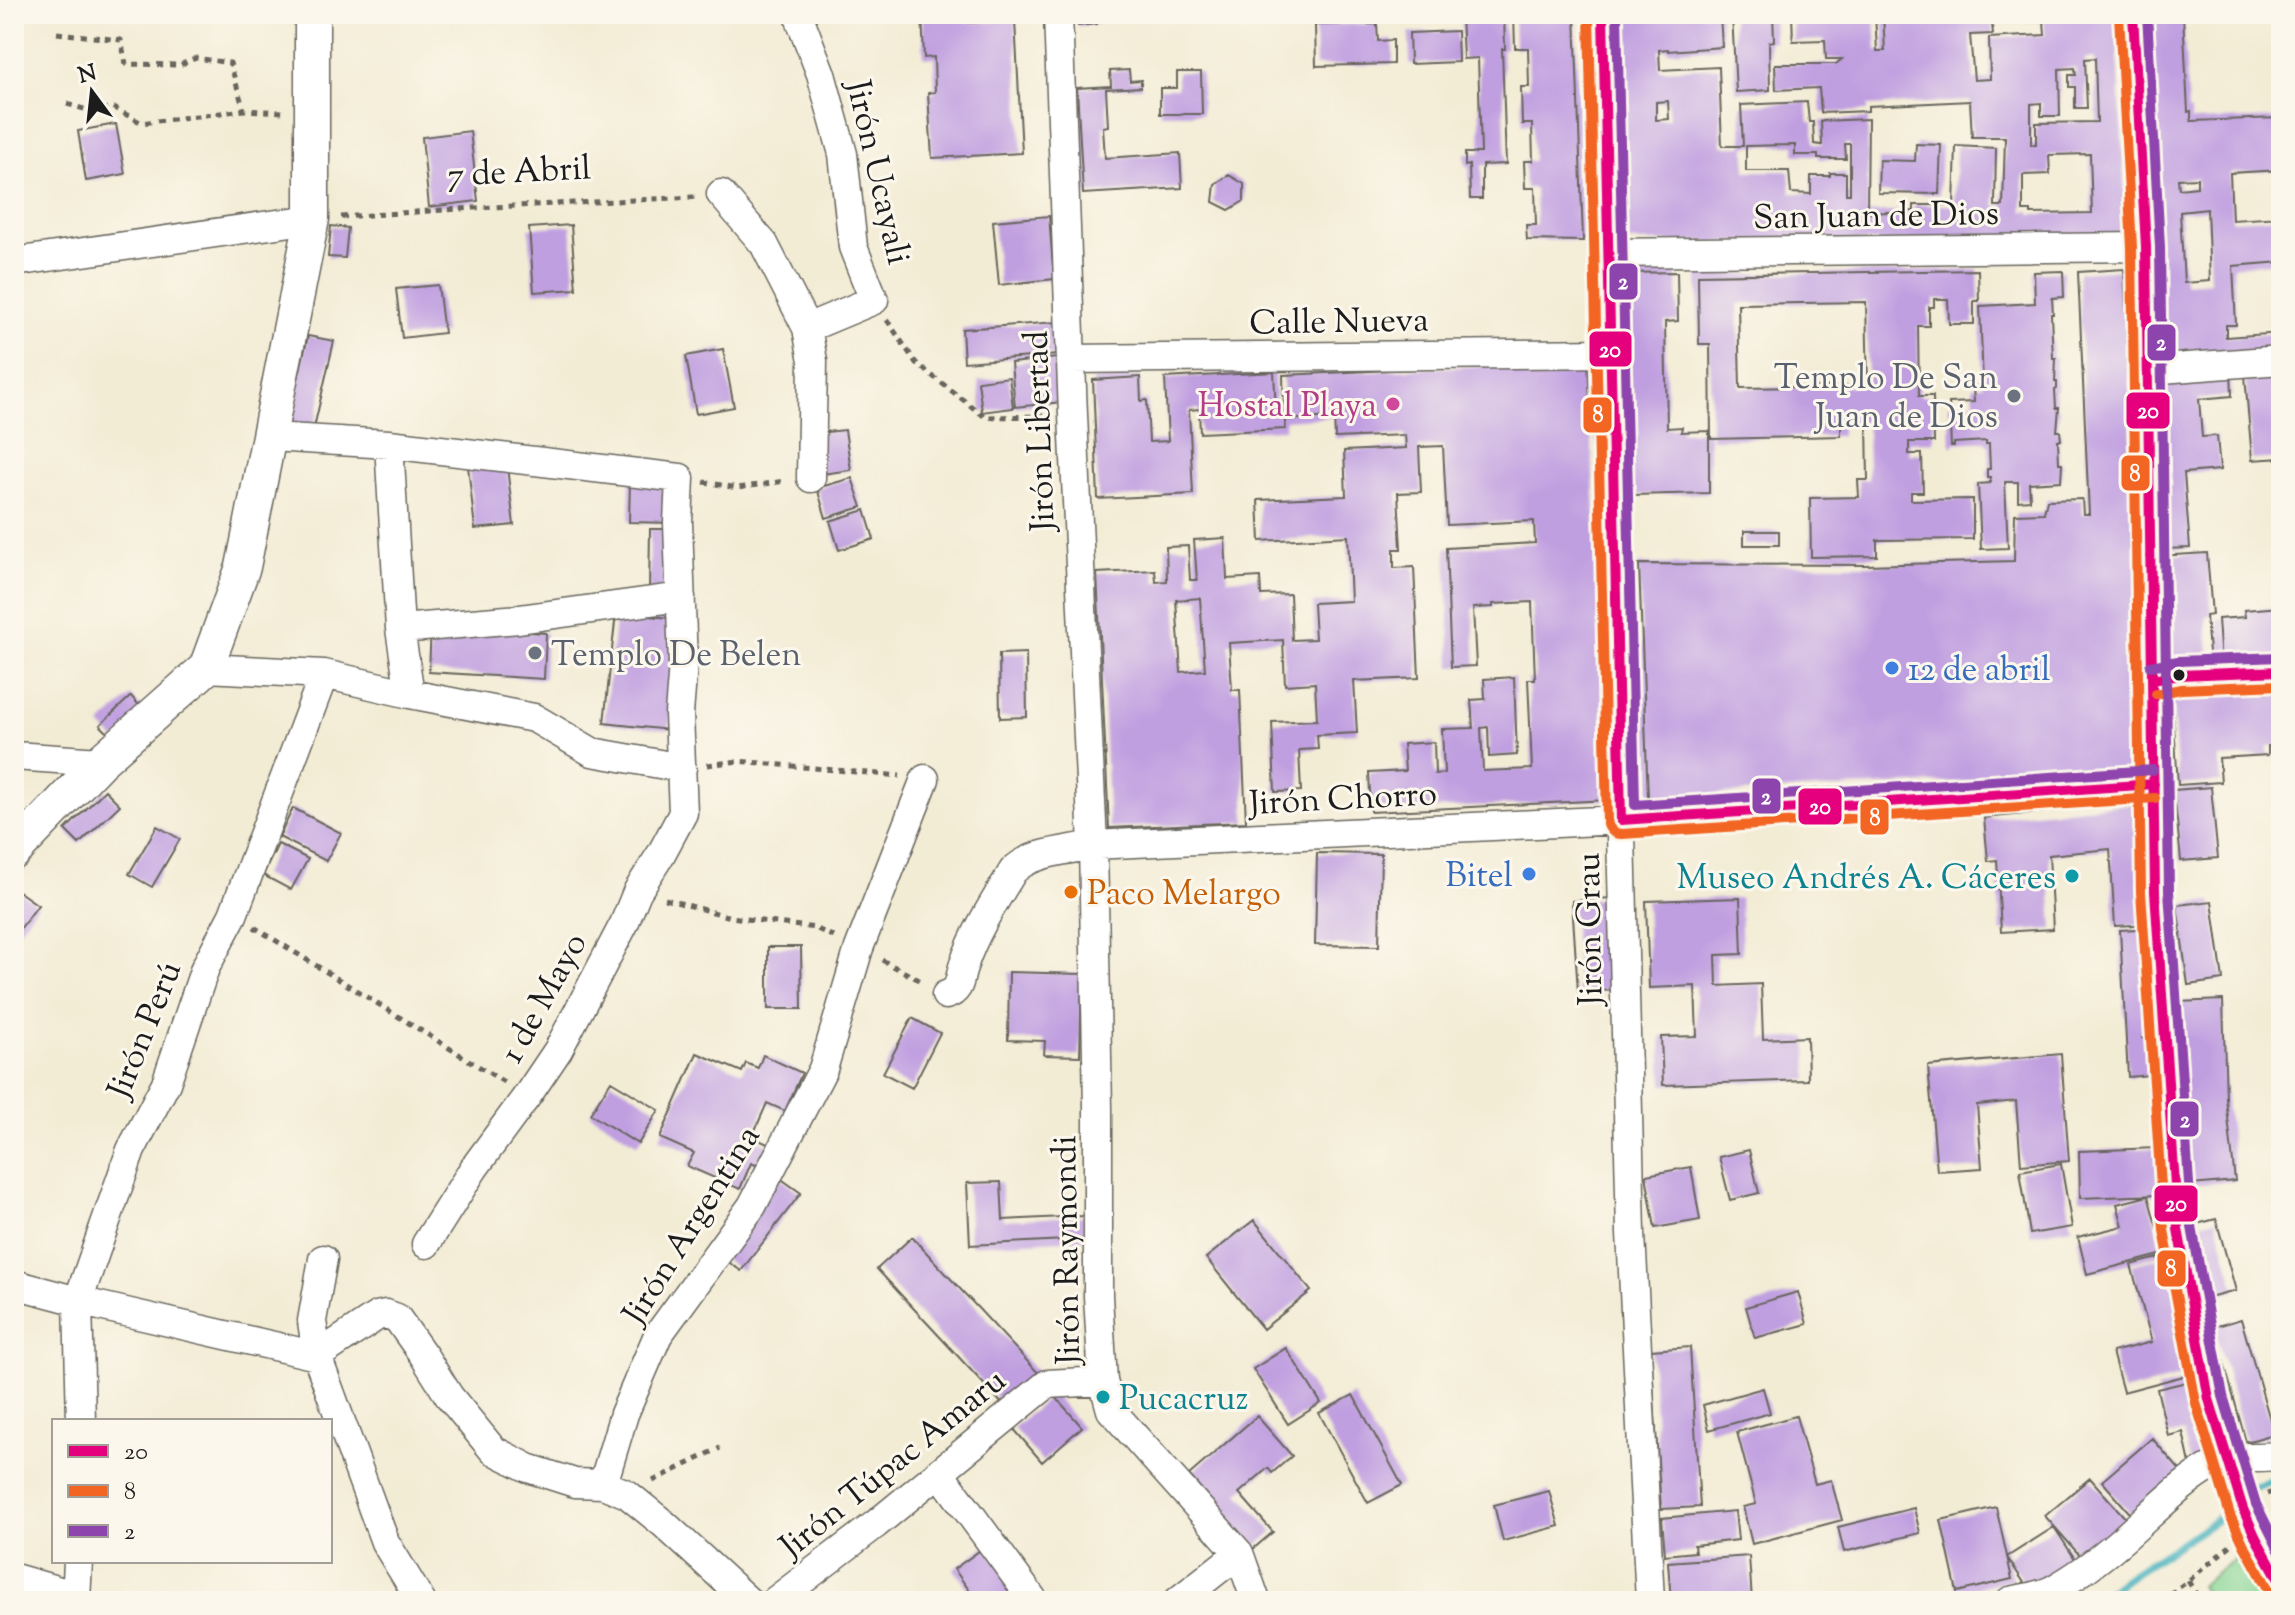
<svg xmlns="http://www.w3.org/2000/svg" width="2295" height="1615" viewBox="0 0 2295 1615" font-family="'Sorts Mill Goudy',serif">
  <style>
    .green { fill: #87d594; stroke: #527858; stroke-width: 2 }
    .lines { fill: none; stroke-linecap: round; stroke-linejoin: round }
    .stream { stroke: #43b2be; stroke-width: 8 }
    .building { fill: #c09fe0; fill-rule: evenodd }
    .minor-casing { stroke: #67655d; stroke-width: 31 }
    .tertiary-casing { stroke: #67655d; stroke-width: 37 }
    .path { stroke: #67655d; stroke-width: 5; stroke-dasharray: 6 6; stroke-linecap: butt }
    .minor { stroke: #fff; stroke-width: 28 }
    .tertiary { stroke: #fff; stroke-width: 34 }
    .bus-1-casing { stroke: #fbf7ec; stroke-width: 16 }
    .bus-2-casing { stroke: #fbf7ec; stroke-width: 16 }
    .bus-3-casing { stroke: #fbf7ec; stroke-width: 16 }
    .bus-1 { stroke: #e5007d; stroke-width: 10 }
    .bus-2 { stroke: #f26522; stroke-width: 10 }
    .bus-3 { stroke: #8e44ad; stroke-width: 10 }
    .worship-dot { fill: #6b7280; stroke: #fbf7ec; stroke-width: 3 }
    .hotel-dot { fill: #d1479c; stroke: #fbf7ec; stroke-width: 3 }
    .shop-dot { fill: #3f7fe0; stroke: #fbf7ec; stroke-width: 3 }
    .bus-dot { fill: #1c1c1c; stroke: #fbf7ec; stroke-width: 3 }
    .culture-dot { fill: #0f9aa8; stroke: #fbf7ec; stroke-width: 3 }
    .food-dot { fill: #e8710a; stroke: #fbf7ec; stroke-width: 3 }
    .labels { text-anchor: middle; stroke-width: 6; stroke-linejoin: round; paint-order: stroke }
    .street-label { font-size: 34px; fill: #1c1c1c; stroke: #fbf7ec }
    .worship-label { font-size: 34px; fill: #5b616d; stroke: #fbf7ec; text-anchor: end }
    .hotel-label { font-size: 34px; fill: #b23c85; stroke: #fbf7ec; text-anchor: end }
    .shop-label { font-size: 34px; fill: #366cbe; stroke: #fbf7ec; text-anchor: start }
    .culture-label { font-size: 34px; fill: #0d838f; stroke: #fbf7ec; text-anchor: end }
    .food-label { font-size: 34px; fill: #c56008; stroke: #fbf7ec; text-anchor: start }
    .line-badge { stroke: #fbf7ec; stroke-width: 3 }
    .badge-label { font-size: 22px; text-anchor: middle; font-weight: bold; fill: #fff }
  </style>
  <rect width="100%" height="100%" fill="#fbf7ec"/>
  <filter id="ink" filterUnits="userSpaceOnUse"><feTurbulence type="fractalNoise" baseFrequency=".0125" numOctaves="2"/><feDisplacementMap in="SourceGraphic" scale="16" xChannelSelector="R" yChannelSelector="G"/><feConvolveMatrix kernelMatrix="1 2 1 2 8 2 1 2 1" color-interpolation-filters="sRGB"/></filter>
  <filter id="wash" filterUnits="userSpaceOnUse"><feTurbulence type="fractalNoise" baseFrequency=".006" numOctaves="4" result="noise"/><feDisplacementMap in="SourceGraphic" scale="32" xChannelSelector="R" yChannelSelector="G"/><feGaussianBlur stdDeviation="1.8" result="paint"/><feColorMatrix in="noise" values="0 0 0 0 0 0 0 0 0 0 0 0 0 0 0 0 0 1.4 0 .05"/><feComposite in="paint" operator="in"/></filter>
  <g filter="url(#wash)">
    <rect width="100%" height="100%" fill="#f3ecd5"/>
    <path class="green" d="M2235,1559L2265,1601H2210L2200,1586Z"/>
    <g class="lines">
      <path class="stream" d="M2246,1493L2251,1488L2281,1478
        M2096,1601L2131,1575L2212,1523L2236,1502"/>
    </g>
    <g id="blocks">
      <path class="building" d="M922,14H967L968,23L1015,20L1022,153L932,158L928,93L935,92L934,57L924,58Z
        M1078,14H1097V24L1078,26Z
        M1461,14H1504L1505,49H1502L1506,164L1482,165V199H1470L1469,165L1465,166V153H1481L1478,58L1463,59Z
        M1514,14H1575L1583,241L1527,240L1526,225H1536L1535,188H1525L1524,161H1533L1532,124H1522L1521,87H1529L1528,48H1515Z
        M1617,14H1720L1722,47L1668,51V49L1659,50L1660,70L1719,67L1722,146H1743L1741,105L1807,102L1809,122H1813L1814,144L1822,145L1821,121L1868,119L1867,213L1914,211V205H1954L1956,146L1996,148L1995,206H2003L2005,137H1972L1970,101L1868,106V111L1821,113L1819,88L1776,90L1775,64H1836L1842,59H1826L1825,40L1793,41L1792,14H1875L1877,51H1885L1883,14H2116L2127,241L1628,242ZM2044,21L2045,35L1989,38L1990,79L1974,80L1970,35L1993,34L1992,23ZM2095,58L2097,122L2036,123V145H2031V104L2041,103V116H2060L2059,69L2075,68L2076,75H2069V87H2075V108H2087L2085,59ZM1668,101L1669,119L1656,120V102ZM1845,144H1850V194H1846V173H1830V176H1811V194L1791,193L1789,171H1746V146L1795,145V155H1818V159H1846ZM2090,154L2092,213L2031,214V211H2023V175L2050,174L2049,155Z
        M1732,14H1773L1774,41L1769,42L1770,90L1736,92Z
        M2142,14H2183L2188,112L2191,111V121L2281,118V170L2230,173L2232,220L2281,217V262L2233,266L2236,325H2226V337L2281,333V357L2163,365ZM2197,178V187L2179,189L2178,179ZM2207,209L2210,281L2184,283L2180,212Z
        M1377,24L1378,41L1393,40V64L1316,66L1315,25Z
        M1457,31L1458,62L1410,64L1409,33Z
        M1129,70L1130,81L1141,80V87L1106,89L1108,126L1103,127L1105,158L1180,153L1182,188L1083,194L1077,88L1111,86L1110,71Z
        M1177,72H1201L1202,114H1160V88H1177Z
        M116,124L125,174L86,181L78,131Z
        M470,131L478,201L429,207L422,137Z
        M1916,144L1941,145L1939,194L1878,193L1879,160L1915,161Z
        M1229,175L1244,184V201L1229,210L1213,202L1215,184Z
        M1049,216L1054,279L999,285L993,221Z
        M571,225L576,289L534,292L529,228Z
        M331,226L348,228L345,258L328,257Z
        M2124,269L2146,772L1648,798L1639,564L1865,565L2014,561L2015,514L2044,513L2047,500L2082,499L2083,514H2089L2078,272Z
        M1978,270L1979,301H1974V324H1949L1948,299H1934V307H1929V326H1918L1919,396H1933L1934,442H1909V454H1922L1923,492H1911V500L1973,499V539L1877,540V556L1811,557L1810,498L1859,497L1858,480H1868L1867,422H1841V436L1711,439L1710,344H1699L1698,275ZM1866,302L1868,386L1740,388L1738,304Z
        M2063,271L2064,297L2052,298L2053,314H2051L2053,358H2056L2055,382H2057V389L2055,390L2056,408H2059L2057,431H2060L2061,440H2058L2059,463H2062L2061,481L2029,483L2030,500L2018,501V482H2005L2008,548L1981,549L1978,484L1990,483V477H1987V469H1990L1989,444H1986V441L1954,443V446H1951L1949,403L1974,402L1973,386L1983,385L1980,306L2035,303L2034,272Z
        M1677,272L1678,321L1665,322L1667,428L1682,427L1681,432L1709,431V493L1632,495L1626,273Z
        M438,285L444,333L402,338L396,289Z
        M1057,322L1059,355L964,362L962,329Z
        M308,336L334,341L313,432L287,426Z
        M723,349L734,407L696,414L686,356Z
        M1057,358L1062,402L1015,407L1011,363Z
        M1588,361L1608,800L1371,812L1369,773L1405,771L1403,744L1434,742L1435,774L1444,773L1442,729L1473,728L1471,700L1485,699L1484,679L1514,677L1517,755L1489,757L1488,727L1481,728L1483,771L1532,769L1528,679H1535L1532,602L1493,604V607L1473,608L1476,666L1451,667L1446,548L1535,543L1534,521L1447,525L1443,446L1419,447L1421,492L1398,493L1401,549H1394V568L1414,567L1419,678L1354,681L1357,733L1317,735L1318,749L1299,750L1301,791L1275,792L1272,722L1317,720L1315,683L1285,685L1283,640L1229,643L1232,690H1240L1246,822L1109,828L1097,573L1155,570L1156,582L1167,581L1166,547L1188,546L1190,580H1197L1194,540L1225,538L1227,579L1260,577L1261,595L1290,594L1292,640L1315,639L1313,603L1351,601L1348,536L1260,541L1258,500L1346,496L1344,451L1406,448L1405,435L1335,438L1334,417L1285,420V429L1200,433L1199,409L1189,410L1193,494L1098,499L1093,380L1140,377L1141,401L1147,400L1149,442L1168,441L1165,378L1274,372L1276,412H1284L1283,375ZM1200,598L1205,670L1181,672L1176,600Z
        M2231,369L2232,396L2199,399L2202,437L2217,436L2220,470L2184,473L2190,548L2164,549L2152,375Z
        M2281,372V458L2252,460L2245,375Z
        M1009,377L1013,408L982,412L978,381Z
        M845,430L851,470L822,474L817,433Z
        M468,466L507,467L514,525L475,529Z
        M852,478L862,507L826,518L817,488Z
        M630,481L674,482L673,523L629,522Z
        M865,510L874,539L839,550L830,521Z
        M650,529H674V593H649Z
        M1744,531H1779V545H1744Z
        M2207,553L2212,615L2206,616L2210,664L2166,668L2158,556Z
        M2281,607V659L2221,663L2218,619L2245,617L2244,610Z
        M616,613L681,619L669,730L604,723Z
        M431,626L546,633L544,679L429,672Z
        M1026,653L1027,717L1000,718L999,654Z
        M2281,685V745L2268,746V755L2219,758L2221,782L2178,785L2172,692Z
        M131,696L145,712L115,740L100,725Z
        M2211,787L2218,858L2181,861L2174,790Z
        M105,790L120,805L79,844L65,830Z
        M2147,802L2154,924L2115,926L2110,849L2049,855L2053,929L2001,932L1997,860L1988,861L1984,818Z
        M293,808L341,833L326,861L279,837Z
        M157,826L180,839L152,887L129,874Z
        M278,844L308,859L291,890L263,875Z
        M1317,853L1381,854L1379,946L1315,945Z
        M18,891L38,905L14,937V896Z
        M1610,898L1616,990L1578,992L1572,901Z
        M1740,898L1742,954L1716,955L1717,986L1761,984L1763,1039L1807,1037L1808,1080L1663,1085L1661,1037L1697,1036L1695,986L1649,988L1646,901Z
        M2212,901L2223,980L2188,985L2177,905Z
        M2154,928L2160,1037L2141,1038H2159L2161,1074L2128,1077L2120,930Z
        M768,947H801L802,1009H768Z
        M1009,972L1082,974L1080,1056L1044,1055L1045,1041L1008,1040Z
        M2223,1000L2226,1099L2235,1181L2191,1185L2183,1101L2178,1002Z
        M912,1018L940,1033L912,1088L883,1073Z
        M697,1053L742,1072L746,1063L758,1068L763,1055L802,1073L785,1111L767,1103L752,1137L770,1145L761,1167L751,1163L740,1189L687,1166L694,1153L660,1138Z
        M2061,1054L2069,1161L2021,1165L2016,1101L1977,1105L1982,1168L1937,1171L1928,1066Z
        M611,1081L659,1110L638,1144L590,1114Z
        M2157,1148L2158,1195L2080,1198L2079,1151Z
        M1749,1150L1759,1193L1730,1200L1719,1157Z
        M2061,1164L2072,1227L2030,1234L2020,1171Z
        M1691,1167L1700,1220L1655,1228L1646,1175Z
        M780,1178L801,1193L741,1271L720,1256Z
        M1001,1182L1003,1220L1084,1216L1085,1239L970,1245L967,1183Z
        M2148,1196L2164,1254L2087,1274L2078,1237L2123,1226L2117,1204Z
        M2216,1219L2236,1291L2209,1298L2189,1226Z
        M1254,1220L1311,1291L1263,1329L1206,1258Z
        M912,1237L1041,1376L1006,1408L877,1269Z
        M2170,1255L2195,1373L2123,1392L2112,1352L2152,1342L2131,1265Z
        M1798,1292L1807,1324L1755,1338L1746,1307Z
        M2241,1319L2274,1434L2246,1442L2214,1327Z
        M1690,1347L1700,1507L1661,1509L1651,1350Z
        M1286,1348L1321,1403L1288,1424L1253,1369Z
        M2199,1379L2219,1462L2191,1468L2183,1432L2168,1436L2157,1389Z
        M1763,1388L1770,1413L1709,1430L1703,1405Z
        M1053,1394L1082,1427L1042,1462L1013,1428Z
        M1353,1395L1402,1485L1368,1503L1319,1413Z
        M1257,1416L1292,1456L1272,1473L1268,1468L1239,1493L1273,1532L1253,1549L1189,1475Z
        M1796,1416L1815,1484L1831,1480L1842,1520L1752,1544L1743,1507L1756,1504L1737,1432Z
        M2152,1438L2184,1475L2134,1518L2102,1481Z
        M2090,1478L2127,1520L2083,1559L2045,1516Z
        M1549,1491L1559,1526L1503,1541L1494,1505Z
        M1996,1507L2012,1579L1957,1592L1941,1520Z
        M1914,1508L1920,1533L1844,1552L1838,1527Z
        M1735,1511L1738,1540L1694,1545L1695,1552L1665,1555L1662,1518Z
        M2054,1527L2077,1562L2031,1593L2007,1557Z
        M986,1546L1018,1591L1005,1601H977L954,1569Z
        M1749,1556L1752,1601H1671L1668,1562Z"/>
    </g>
  </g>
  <g filter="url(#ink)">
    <use href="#blocks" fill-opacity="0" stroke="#67655d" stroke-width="2"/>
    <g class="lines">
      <g class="minor-casing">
        <path id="minor" d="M798,14L821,74L843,154L853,247L874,300L807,328
          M1058,14L1073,415L1093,845L1098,1109V1296L1103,1381L1111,1410L1239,1553L1256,1601
          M1603,14L1609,353L1631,1233L1650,1601
          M2133,14L2146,247L2155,892L2178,1229L2195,1314L2209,1399L2243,1509L2256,1538L2281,1583
          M721,194L764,244L807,328L813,361L811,478
          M1608,253L2146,247
          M14,262L312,219
          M1071,359L1609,353
          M2148,370L2281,360
          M270,437L389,444L680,478L678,523L683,664L679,714L683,813L661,854L637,892L624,924L558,1050L527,1096L474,1168L426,1244
          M389,444L400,629L410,694
          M400,629L519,619L681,597
          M206,668L324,674L410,694L534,718L592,752L682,768
          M2153,680L2179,675L2281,671
          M14,756L100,762
          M946,995C962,991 959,976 964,964C975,931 995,901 1013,871C1031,852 1067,851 1093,845L1621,820L2154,784
          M323,1259L312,1321L317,1356L385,1542L421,1601
          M14,1284L78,1301L317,1356L377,1316L386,1314L397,1318L424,1356L449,1396L493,1450L528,1468L575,1483L603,1484L627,1494L664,1524L748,1601
          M81,1421L78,1301L131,1150L166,1083L205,968L233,915L324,674
          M940,1473L1034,1601
          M603,1484L624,1414L658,1335L752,1206L823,1069L859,948L925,779
          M14,1578L77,1596
          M76,1601L78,1561
          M775,1601L876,1524L1047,1384L1103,1381
          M1178,1601L1239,1553
          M2010,1601C2023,1598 2040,1596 2052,1590C2076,1577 2102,1557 2123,1539C2150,1516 2192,1471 2226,1460C2241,1455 2264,1459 2281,1455"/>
      </g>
      <g class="tertiary-casing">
        <path id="tertiary" d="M14,852L100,762L206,668L243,567L312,219V14"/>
      </g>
      <path class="path" d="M57,33L121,40L126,64L180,65L196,58L230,63L244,110L284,112
        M67,104L94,112L112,107L142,123L244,110
        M341,217L474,208L695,197
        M887,320L916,363L985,417L1048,416
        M704,482L738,488L785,481
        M707,765L738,761L900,776
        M665,899L731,917L815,928L837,938
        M254,927L504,1082
        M882,960L923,982
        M653,1481L720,1448
        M2267,1494L2281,1489
        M2188,1581L2201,1601
        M2160,1601L2188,1581L2231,1545"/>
      <use href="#minor" class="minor"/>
      <use href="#tertiary" class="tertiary"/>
      <g class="bus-1-casing">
        <path id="bus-1" d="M1603,14L1621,820L2154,784
          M2133,14L2146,247L2155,892L2178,1229L2209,1399L2243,1509L2256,1538L2281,1583
          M2153,680L2179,675L2281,671"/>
      </g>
      <g class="bus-2-casing">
        <path id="bus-2" d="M1589,14L1607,820C1608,829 1613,834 1622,834L2155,798
          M2119,15L2132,247L2141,892L2164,1230L2196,1403L2230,1515L2244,1545L2269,1590
          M2156,694L2181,689L2281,685"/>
      </g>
      <g class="bus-3-casing">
        <path id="bus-3" d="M1617,14L1635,805L2153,770
          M2147,14L2160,247L2169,891L2192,1227L2223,1396L2256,1504L2281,1554
          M2150,666L2178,661L2280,657"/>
      </g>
      <use href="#bus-1" class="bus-1"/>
      <use href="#bus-2" class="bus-2"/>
      <use href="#bus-3" class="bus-3"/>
    </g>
  </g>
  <g class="worship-dot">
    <circle cx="2014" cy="396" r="8"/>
    <circle cx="535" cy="653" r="8"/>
  </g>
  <circle class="hotel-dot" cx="1393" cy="404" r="8"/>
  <g class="shop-dot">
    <circle cx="1892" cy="668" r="8"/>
    <circle cx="1529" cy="874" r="8"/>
  </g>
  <circle class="bus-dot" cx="2179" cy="675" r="7"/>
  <g class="culture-dot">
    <circle cx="2072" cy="876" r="8"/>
    <circle cx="1103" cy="1397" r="8"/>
  </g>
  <circle class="food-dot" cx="1071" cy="892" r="8"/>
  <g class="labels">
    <g class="street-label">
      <text transform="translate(519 170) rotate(-3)" y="12">7 de Abril</text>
      <text transform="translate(880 172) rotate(77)" y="12">Jirón Ucayali</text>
      <text transform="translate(1876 214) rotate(-1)" y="12">San Juan de Dios</text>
      <text transform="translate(1339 320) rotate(-1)" y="12">Calle Nueva</text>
      <text transform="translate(1038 431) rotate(-92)" y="12">Jirón Libertad</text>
      <text transform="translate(1343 797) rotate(-3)" y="12">Jirón Chorro</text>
      <text transform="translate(1588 929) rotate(-91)" y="12">Jirón Grau</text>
      <text transform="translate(542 997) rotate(-61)" y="12">1 de Mayo</text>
      <text transform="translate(143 1029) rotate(-68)" y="12">Jirón Perú</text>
      <text transform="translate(690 1224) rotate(-58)" y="12">Jirón Argentina</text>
      <text transform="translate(1065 1250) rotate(-91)" y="12">Jirón Raymondi</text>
      <text transform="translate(892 1462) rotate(-39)" y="12">Jirón Túpac Amaru</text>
    </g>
    <g class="worship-label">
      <text x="1998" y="388">Templo De San<tspan x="1998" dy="39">Juan de Dios</tspan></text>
      <text x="551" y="665" text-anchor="start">Templo De Belen</text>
    </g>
    <g class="hotel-label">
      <text x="1377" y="416">Hostal Playa</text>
    </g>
    <g class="shop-label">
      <text x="1908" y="680">12 de abril</text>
      <text x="1513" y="886" text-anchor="end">Bitel</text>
    </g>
    <g class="culture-label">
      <text x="2056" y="888">Museo Andrés A. Cáceres</text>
      <text x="1119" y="1409" text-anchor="start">Pucacruz</text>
    </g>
    <g class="food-label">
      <text x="1087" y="904">Paco Melargo</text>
    </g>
  </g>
  <g class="line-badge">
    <rect x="1608" y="262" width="31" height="39" rx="8" fill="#8e44ad"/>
    <rect x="2146" y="323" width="31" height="39" rx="8" fill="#8e44ad"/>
    <rect x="1588" y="330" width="45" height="38" rx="8" fill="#e5007d"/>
    <rect x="2125" y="391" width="46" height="39" rx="8" fill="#e5007d"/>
    <rect x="1582" y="396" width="31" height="38" rx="8" fill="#f26522"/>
    <rect x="2120" y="454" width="31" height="38" rx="8" fill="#f26522"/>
    <rect x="1751" y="777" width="31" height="38" rx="8" fill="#8e44ad"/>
    <rect x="1797" y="787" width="46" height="39" rx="8" fill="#e5007d"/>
    <rect x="1859" y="798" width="31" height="38" rx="8" fill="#f26522"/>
    <rect x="2169" y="1100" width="31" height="38" rx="8" fill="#8e44ad"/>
    <rect x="2153" y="1184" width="46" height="39" rx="8" fill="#e5007d"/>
    <rect x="2156" y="1249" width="31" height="39" rx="8" fill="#f26522"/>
  </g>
  <g class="badge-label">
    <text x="1623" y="289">2</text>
    <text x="2161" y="350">2</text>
    <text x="1610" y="357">20</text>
    <text x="2148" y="418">20</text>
    <text x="1598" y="422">8</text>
    <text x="2135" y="481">8</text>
    <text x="1766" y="804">2</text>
    <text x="1820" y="814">20</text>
    <text x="1875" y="825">8</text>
    <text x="2185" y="1127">2</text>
    <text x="2176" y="1211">20</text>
    <text x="2171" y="1276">8</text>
  </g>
  <rect width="2295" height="1615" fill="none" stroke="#fbf7ec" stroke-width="48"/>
  <rect x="52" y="1419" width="280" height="144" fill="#fbf7ec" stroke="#a29f99" stroke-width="2"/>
  <rect x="68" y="1445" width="40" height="12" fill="#e5007d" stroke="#a29f99" stroke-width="2"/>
  <text x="124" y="1459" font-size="24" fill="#1c1c1c">20</text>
  <rect x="68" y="1485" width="40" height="12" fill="#f26522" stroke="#a29f99" stroke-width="2"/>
  <text x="124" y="1499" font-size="24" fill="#1c1c1c">8</text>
  <rect x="68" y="1525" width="40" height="12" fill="#8e44ad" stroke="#a29f99" stroke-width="2"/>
  <text x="124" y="1539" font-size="24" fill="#1c1c1c">2</text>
  <g transform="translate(92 92) rotate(345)" stroke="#fbf7ec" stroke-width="6" paint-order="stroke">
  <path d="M0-6L14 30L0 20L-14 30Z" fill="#1c1c1c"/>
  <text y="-12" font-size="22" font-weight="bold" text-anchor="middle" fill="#1c1c1c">N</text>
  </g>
</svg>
